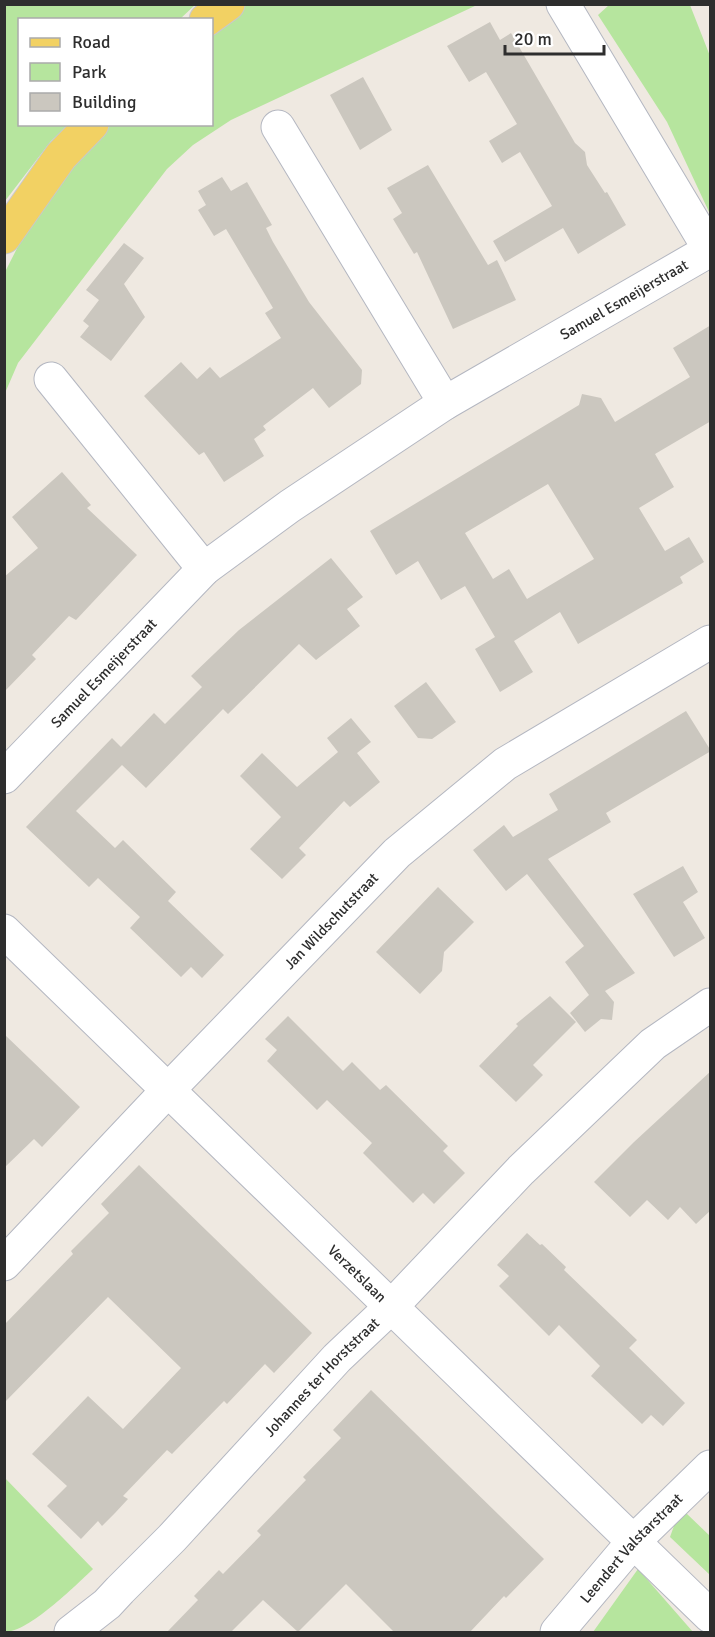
<svg xmlns="http://www.w3.org/2000/svg" width="715" height="1637" viewBox="0 0 715 1637" font-family="Signika,sans-serif">
  <style>
    .green { fill: #b6e59e }
    .building { fill: #cbc7bf; fill-rule: evenodd }
    .lines { fill: none; stroke-linecap: round; stroke-linejoin: round }
    .minor-casing { stroke: #b4b7c1; stroke-width: 35 }
    .major-casing { stroke: #c9c9c9; stroke-width: 35 }
    .minor { stroke: #fff; stroke-width: 33 }
    .major { stroke: #f2d163; stroke-width: 33 }
    .labels { text-anchor: middle; stroke-width: 6; stroke-linejoin: round; paint-order: stroke }
    .street-label { font-size: 15px; fill: #2e2e2e; stroke: #fff }
  </style>
  <rect width="100%" height="100%" fill="#efe9e1"/>
  <path class="green" d="M4,5H195L180,19L20,20V124L69,125L51,141L5,201Z
    M241,5H477L231,120L193,145L167,169L18,363L5,393V272L39,205L103,125L212,124V26Z
    M609,5H690L710,56V214L667,122L598,15Z
    M5,1478L93,1569C75,1586 28,1633 4,1632Z
    M686,1513L710,1536V1575L670,1537L675,1523Z
    M638,1569L693,1632H593Z"/>
  <path class="building" d="M490,22L500,40L511,33L575,143L585,152L587,165L605,193L607,192L626,225L578,254L563,228L505,262L493,241L552,206L520,152L502,163L489,141L517,124L486,72L469,82L447,46Z
    M363,77L392,130L360,150L330,95Z
    M428,165L488,265L497,260L516,300L453,329L417,252L414,254L393,219L402,213L387,188Z
    M222,177L231,191L247,182L272,225L266,228L273,242L309,302L362,370L361,384L329,408L313,388L263,426L266,430L254,439L264,456L224,482L204,452L199,455L144,396L181,362L197,379L210,367L220,378L281,338L265,313L273,308L226,229L214,236L198,210L206,205L198,191Z
    M124,243L144,258L124,284L145,317L111,361L80,337L89,326L83,321L99,300L86,290Z
    M711,325V421L655,454L674,487L639,508L665,551L689,537L704,562L680,577L683,583L578,644L560,612L514,641L533,672L500,692L475,649L495,637L465,586L441,600L418,561L396,575L370,531L579,405L582,394L601,398L615,422L690,377L673,348ZM548,484L594,559L527,599L509,569L493,579L465,533Z
    M62,472L91,505L87,508L137,555L76,620L69,616L32,655L36,659L4,692V577L38,548L12,517Z
    M331,558L363,597L347,609L360,626L316,660L299,644L228,714L223,709L146,788L122,765L76,811L115,848L123,840L176,892L168,901L224,955L202,978L191,967L181,977L130,928L140,917L98,878L89,887L26,827L112,738L121,747L154,713L165,724L202,687L191,676L239,630Z
    M426,682L456,722L432,739L418,738L394,706Z
    M686,711L711,751L606,813L611,822L548,859L635,973L605,991L614,1002L612,1020L601,1019L585,1032L570,1013L589,995L565,962L584,946L527,874L506,891L473,850L504,825L513,837L558,810L549,794Z
    M351,718L371,742L357,753L380,782L350,807L344,801L299,848L306,855L282,879L250,849L281,817L240,776L262,753L297,787L338,752L327,738Z
    M683,866L698,892L683,902L705,938L674,957L633,894Z
    M438,887L474,922L444,952L442,971L420,994L376,952Z
    M550,996L576,1022L533,1065L543,1075L516,1102L479,1066L518,1026L516,1024Z
    M288,1016L343,1071L352,1062L380,1090L386,1085L448,1146L443,1151L465,1173L434,1204L423,1193L413,1203L363,1153L372,1143L327,1100L317,1110L267,1061L277,1050L265,1039Z
    M4,1034L80,1107L42,1147L34,1139L4,1168Z
    M711,1071V1210L696,1224L680,1207L668,1220L647,1200L630,1217L594,1182L634,1142Z
    M139,1165L312,1333L274,1373L265,1364L227,1404L224,1401L172,1454L167,1450L123,1496L128,1499L115,1513L102,1526L98,1521L81,1539L47,1506L67,1486L32,1454L88,1396L123,1429L181,1368L108,1297L4,1403V1325L73,1254L71,1251L109,1213L101,1204Z
    M527,1233L540,1245L542,1244L566,1267L564,1270L637,1340L629,1348L685,1403L663,1426L651,1415L642,1424L591,1376L600,1366L559,1325L549,1336L499,1286L509,1276L497,1265Z
    M371,1390L544,1559L506,1598L504,1596L470,1632H394L346,1584L298,1632L263,1600L231,1632H167L198,1600L194,1596L219,1570L223,1574L261,1535L257,1531L306,1480L303,1477L341,1438L333,1430Z"/>
  <g class="lines">
    <g class="minor-casing">
      <g id="minor">
        <path d="M278,127L445,403"/>
        <path d="M51,379L204,569"/>
        <path id="s1" d="M4,777L204,569L290,506L445,403L710,250L563,4"/>
        <path id="s2" d="M4,931L710,1616"/>
        <path id="s3" d="M4,1264L169,1089L397,853L505,764L710,642"/>
        <path id="s4" d="M71,1632L107,1604L120,1590L172,1538L337,1358L391,1307L521,1170L653,1044L710,1005"/>
        <path id="s5" d="M557,1632L633,1542L710,1467"/>
      </g>
    </g>
    <g class="major-casing">
      <path id="major" d="M206,20L228,4
        M4,237L61,156L92,124"/>
    </g>
    <use href="#minor" class="minor"/>
    <use href="#major" class="major"/>
  </g>
  <g class="labels">
    <g class="street-label">
      <text dy="5" stroke="none"><textPath href="#s1" startOffset="788">Samuel Esmeijerstraat</textPath></text>
      <text dy="5" stroke="none"><textPath href="#s1" startOffset="144">Samuel Esmeijerstraat</textPath></text>
      <text dy="5" stroke="none"><textPath href="#s3" startOffset="474">Jan Wildschutstraat</textPath></text>
      <text dy="5" stroke="none"><textPath href="#s2" startOffset="492">Verzetslaan</textPath></text>
      <text dy="5" stroke="none"><textPath href="#s4" startOffset="358">Johannes ter Horststraat</textPath></text>
      <text dy="5" stroke="none"><textPath href="#s5" startOffset="112">Leendert Valstarstraat</textPath></text>
    </g>
  </g>
  <rect width="715" height="1637" fill="none" stroke="#2e2e2e" stroke-width="12"/>
  <rect x="18" y="18" width="195" height="108" fill="#ffffff" stroke="#ababab" stroke-width="1.5"/>
  <rect x="30" y="38" width="30" height="9" fill="#f2d163" stroke="#ababab" stroke-width="1.5"/>
  <text x="72" y="48" font-size="18" fill="#2e2e2e">Road</text>
  <rect x="30" y="63" width="30" height="18" fill="#b6e59e" stroke="#ababab" stroke-width="1.5"/>
  <text x="72" y="78" font-size="18" fill="#2e2e2e">Park</text>
  <rect x="30" y="93" width="30" height="18" fill="#cbc7bf" stroke="#ababab" stroke-width="1.5"/>
  <text x="72" y="108" font-size="18" fill="#2e2e2e">Building</text>
  <path d="M505 45v9h99v-9" fill="none" stroke="#2e2e2e" stroke-width="3"/>
  <text x="514" y="45" font-size="18" fill="#2e2e2e" stroke="#ffffff" stroke-width="4.5" paint-order="stroke">20 m</text>
</svg>
